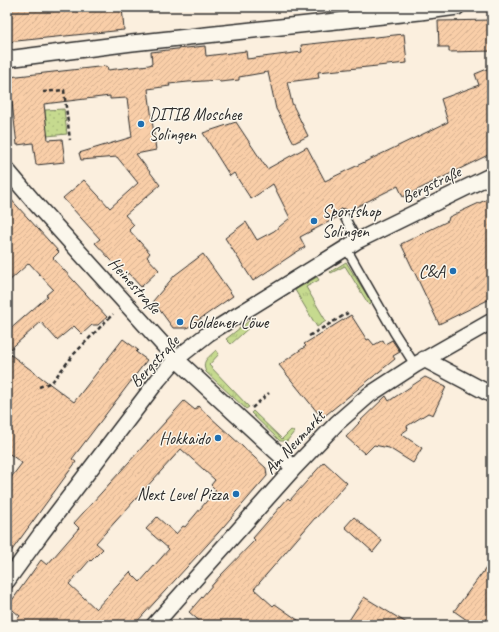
<svg xmlns="http://www.w3.org/2000/svg" width="499" height="632" viewBox="0 0 499 632" font-family="Caveat,sans-serif">
  <style>
    .grass { fill: url(#grass-tufts); stroke: #78825d }
    .park { fill: url(#park-dots); stroke: #78825d }
    .building { fill: url(#building-hatch); stroke: #2b2b2b; fill-rule: evenodd }
    .lines { fill: none; stroke-linecap: round; stroke-linejoin: round }
    .service-casing { stroke: #2b2b2b; stroke-width: 11 }
    .minor-casing { stroke: #2b2b2b; stroke-width: 18 }
    .path { stroke: #2b2b2b; stroke-width: 2.5; stroke-dasharray: 4 3; stroke-linecap: butt }
    .service { stroke: #fbf7ec; stroke-width: 8 }
    .minor { stroke: #fbf7ec; stroke-width: 15 }
    .poi-dot { fill: #1f6fb2; stroke: #fbf7ec; stroke-width: 1.5 }
    .labels { text-anchor: middle; stroke-width: 3; stroke-linejoin: round; paint-order: stroke }
    .poi-label { font-size: 17px; fill: #2b2b2b; stroke: #fbf7ec; text-anchor: start }
    .street-label { font-size: 17px; fill: #2b2b2b; stroke: #fbf7ec }
  </style>
  <defs>
    <pattern id="grass-tufts" width="24" height="20" patternUnits="userSpaceOnUse"><rect width="24" height="20" fill="#c6da8f"/><path d="M3 7l-1-3M5 7V3M7 7l1-3M15 17l-1-3M17 17v-4M19 17l1-3" fill="none" stroke="#aabb7c"/></pattern>
    <pattern id="park-dots" width="8" height="8" patternUnits="userSpaceOnUse"><rect width="8" height="8" fill="#c6da8f"/><path d="M2 2h.1M6 6h.1" fill="none" stroke="#aabb7c" stroke-width="1.8" stroke-linecap="round"/></pattern>
    <pattern id="building-hatch" width="6" height="6" patternUnits="userSpaceOnUse"><rect width="6" height="6" fill="#f9cea8"/><path d="M-1 1l2-2M0 6l6-6M5 7l2-2" fill="none" stroke="#d6b191"/></pattern>
  </defs>
  <rect width="100%" height="100%" fill="#fbefde"/>
  <filter id="ink" filterUnits="userSpaceOnUse"><feTurbulence type="fractalNoise" baseFrequency=".025" numOctaves="2"/><feDisplacementMap in="SourceGraphic" scale="8" xChannelSelector="R" yChannelSelector="G"/><feConvolveMatrix kernelMatrix="1 2 1 2 8 2 1 2 1" color-interpolation-filters="sRGB"/></filter>
  <g filter="url(#ink)">
    <path class="grass" d="M346,262L372,303L369,305L345,266L331,273L330,272Z
      M317,277L319,280L306,287L326,321L317,327L295,290Z
      M250,320L253,324L231,344L226,339Z
      M216,350L219,354L209,365L249,407L246,409L206,372C201,361 208,358 216,350Z
      M253,411L282,439L291,430L294,432L287,441H280L251,413Z"/>
    <path class="park" d="M64,109L67,134L47,136L45,110Z"/>
    <path class="building" d="M7,7H122L124,30L7,42Z
      M492,20V51L449,52V47H439L438,21Z
      M404,34L407,63L318,72L319,78L287,82L292,103L308,136L294,143L276,109L268,72L239,77V80L220,82L219,80L188,82L169,84L170,86L148,89L156,150L136,154L160,185L125,215L134,225L129,230L150,253L147,257L159,270L141,287L128,273L126,276L95,243L100,239L63,198L84,180L110,208L138,183L117,157L81,160L79,153L132,137L127,98L110,99V96L44,104L48,140L62,139L65,162L36,165L33,143L17,145L9,77L107,66L108,70L149,65L152,64L151,52L177,49L205,46L206,56L246,51L247,59L302,52L301,45Z
      M492,67V153L403,197L398,186L348,211L344,209H340L338,213V217L300,237L305,247L295,253L253,281L225,238L246,222L257,240L274,231L290,218L273,184L251,199L234,173L230,176L203,133L236,122L267,169L307,147L325,181L448,122L441,99L479,85L475,74Z
      M7,195L59,252L53,258L107,317L98,325H92L82,334L74,326L57,340L41,322L7,352L74,402L123,339L138,350L136,352L147,360L72,459L76,462L7,557V483L22,463L7,452V332L48,296L46,295L53,289L29,263L7,283Z
      M492,197V298L439,324L401,244L448,221L449,217Z
      M203,254L233,296L187,328H173L153,301L175,275Z
      M351,315L367,340L369,339L374,345L383,340L385,344L392,340L400,352L393,356L395,359L322,418L279,365L306,346L304,344Z
      M425,377L446,387L433,415L428,413L407,426L408,429L401,434L422,448L413,463L389,448L374,445L365,454L346,437L359,423H358L386,396L389,401Z
      M184,401L195,410L198,406L208,415L266,468L267,476L218,533L134,625H12L20,616L8,606L41,560L47,565L79,528L74,523ZM181,449L215,480L211,485L216,490L185,527L183,526L176,534L157,517L146,529L169,549L140,582L130,572L96,609L69,584L90,560L91,561L103,549L96,543Z
      M324,462L347,483L316,518H315L254,589L273,606L275,604L305,625H204L189,612L220,576L255,540L253,538L288,498L290,500Z
      M354,517L382,541L373,552L345,527Z
      M492,560V625H474L454,611Z
      M364,597L410,625H346Z"/>
    <g class="lines">
      <g class="service-casing">
        <path id="service" d="M343,214L357,241
          M346,248L394,332L415,365"/>
      </g>
      <g class="minor-casing">
        <path id="minor" d="M7,59L132,43L420,12L457,7
          M7,170L35,203L176,359L294,468
          M424,359L492,395
          M7,581L41,534L158,380L176,359L209,333L346,248L357,241L492,175
          M154,625L294,468L337,423L369,395L415,365L492,321"/>
      </g>
      <path class="path" d="M43,92L64,90L70,140
        M309,336L348,313
        M39,387L52,382L74,354L113,314
        M252,408L269,393"/>
      <use href="#service" class="service"/>
      <use href="#minor" class="minor"/>
    </g>
  </g>
  <g class="poi-dot">
    <circle cx="141" cy="124" r="4"/>
    <circle cx="314" cy="221" r="4"/>
    <circle cx="453" cy="271" r="4"/>
    <circle cx="180" cy="322" r="4"/>
    <circle cx="218" cy="438" r="4"/>
    <circle cx="236" cy="494" r="4"/>
  </g>
  <g class="labels">
    <g class="poi-label">
      <text x="149" y="120">DITIB Moschee<tspan x="149" dy="20">Solingen</tspan></text>
      <text x="322" y="217">Sportshop<tspan x="322" dy="20">Solingen</tspan></text>
      <text x="445" y="277" text-anchor="end">C&amp;A</text>
      <text x="188" y="328">Goldener Löwe</text>
      <text x="210" y="444" text-anchor="end">Hokkaido</text>
      <text x="228" y="500" text-anchor="end">Next Level Pizza</text>
    </g>
    <g class="street-label">
      <text transform="translate(431 184) rotate(-26)" y="6">Bergstraße</text>
      <text transform="translate(135 285) rotate(48)" y="6">Heinestraße</text>
      <text transform="translate(154 361) rotate(-47)" y="6">Bergstraße</text>
      <text transform="translate(294 442) rotate(-47)" y="6">Am Neumarkt</text>
    </g>
  </g>
  <rect width="499" height="632" fill="none" stroke="#fbf7ec" stroke-width="24"/>
  <rect x="12" y="12" width="475" height="608" fill="none" stroke="#2b2b2b" stroke-width="1.5" filter="url(#ink)"/>
</svg>
